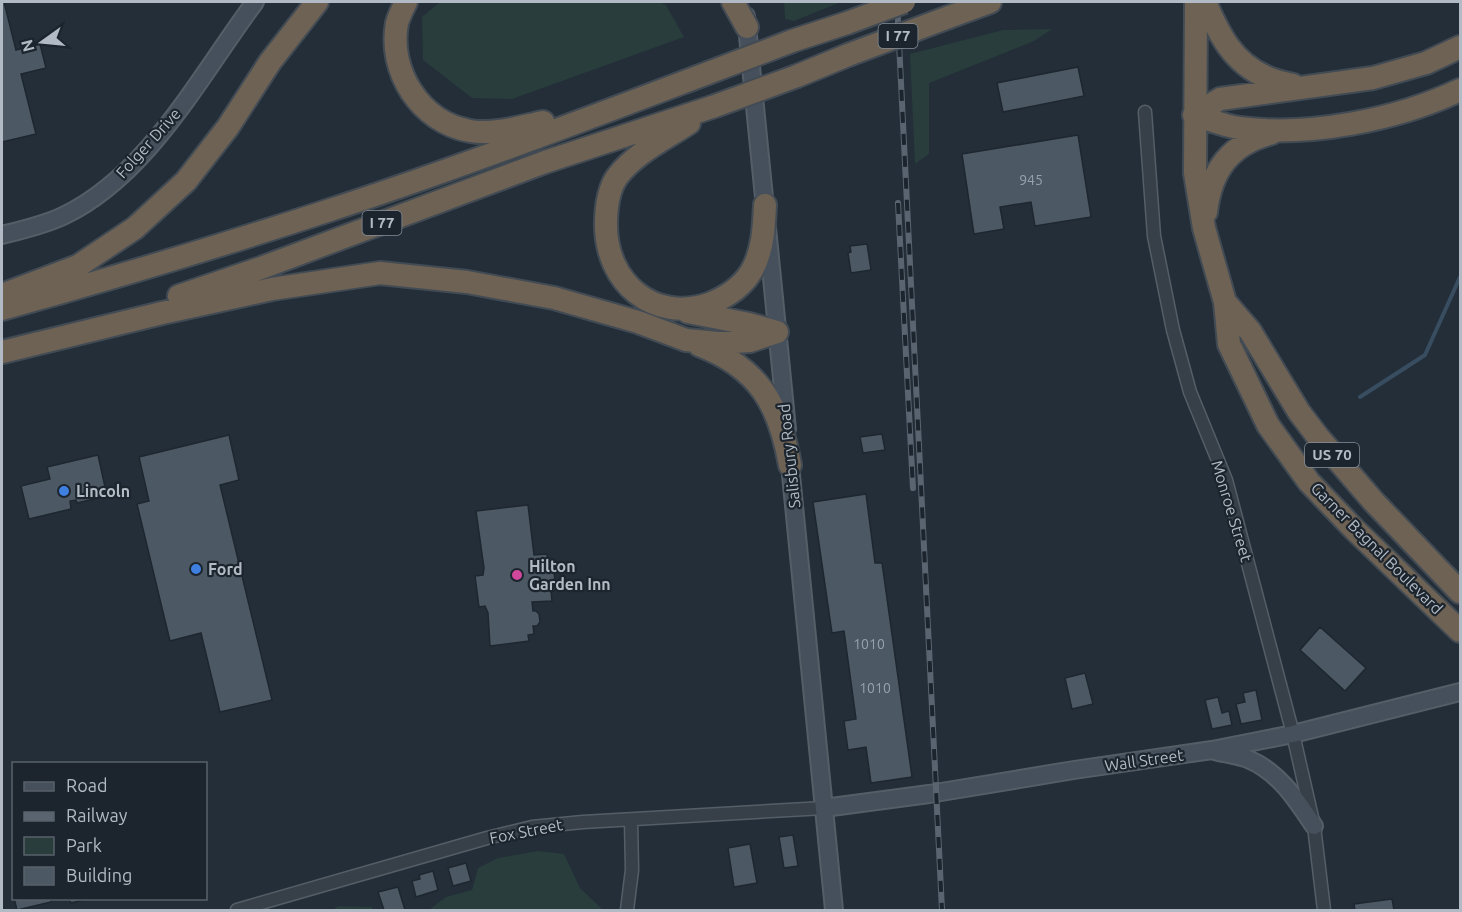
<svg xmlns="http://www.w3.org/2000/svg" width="1462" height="912" viewBox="0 0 1462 912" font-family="Ubuntu,sans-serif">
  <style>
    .green { fill: #283d3c }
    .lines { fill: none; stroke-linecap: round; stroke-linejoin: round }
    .stream { stroke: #394d61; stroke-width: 4 }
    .building { fill: #4c5964; stroke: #1e2730; stroke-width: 1.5 }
    .street-casing { stroke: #555e67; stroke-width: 15 }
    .secondary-casing { stroke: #555e67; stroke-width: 20 }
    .highway-casing { stroke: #424b54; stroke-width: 26 }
    .street { stroke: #374049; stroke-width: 12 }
    .secondary { stroke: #45505c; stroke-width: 16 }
    .highway { stroke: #6e6254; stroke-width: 22 }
    .rail-casing { stroke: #596470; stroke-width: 6 }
    .rail { stroke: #1c252e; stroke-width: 4; stroke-dasharray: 11; stroke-linecap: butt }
    .highway-bridge-casing { stroke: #424b54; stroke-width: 26; stroke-linecap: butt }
    .highway-bridge { stroke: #6e6254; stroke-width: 22 }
    .shop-dot { fill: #3f7fe0; stroke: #1c252e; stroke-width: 2 }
    .hotel-dot { fill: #d1479c; stroke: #1c252e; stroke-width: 2 }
    .labels { text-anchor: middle; stroke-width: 4.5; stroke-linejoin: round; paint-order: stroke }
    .number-label { font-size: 14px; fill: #98a2ad }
    .shield { fill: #1c252e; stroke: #858e98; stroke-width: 1.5 }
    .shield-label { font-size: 15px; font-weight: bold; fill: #b2bbc5 }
    .street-label { font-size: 16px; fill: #b2bbc5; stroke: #1c252e }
    .poi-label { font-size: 16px; font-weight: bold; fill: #b2bbc5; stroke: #1c252e; text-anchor: start }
  </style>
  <rect width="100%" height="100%" fill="#232e38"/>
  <path class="green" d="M440,2H659L666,5L684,37L512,99L472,98L423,60L422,17Z
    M784,2H841L794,21L785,19Z
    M1052,29L1034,41L929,83V154L915,164L910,54L1003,30Z
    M538,851L564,854L580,888L603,910H429L446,897L472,890L478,868L498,858Z
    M338,906L372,907L373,910H333Z"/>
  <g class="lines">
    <path class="stream" d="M1360,397L1425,355L1460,277"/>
  </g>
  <path class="building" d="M2,2H4L16,50L40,44L46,68L21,74L36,134L2,142Z
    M1078,67L1084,96L1003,112L997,83Z
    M1078,135L1091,217L1035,226L1031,202L1000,207L1004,229L974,234L962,154Z
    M867,244L871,270L851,273L848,253L851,252L850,246Z
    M882,434L885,450L863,453L860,437Z
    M229,435L239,480L220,485L272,700L220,712L201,633L170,641L137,504L149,501L139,457Z
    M98,455L107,496L77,503L76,500L70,501L71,509L29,519L21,486L50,479L47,467Z
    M866,494L875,563H882L912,777L871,783L866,747L848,750L844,721L856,719L844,631L832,633L813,502Z
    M528,505L534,555L547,554L548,564L553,563L556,590L551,591L552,601L532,602L533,611H536L539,614L540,622L537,626H533L534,634L528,635L529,641L490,646L488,613L485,606L479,607L475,576L483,575L484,568L476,511Z
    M1320,627L1366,668L1345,691L1300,650Z
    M1085,673L1093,704L1072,709L1065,678Z
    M1256,690L1262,720L1241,724L1236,704L1245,702L1243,693Z
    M1218,697L1222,713L1229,711L1232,725L1212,729L1205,700Z
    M793,835L798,866L784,868L779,837Z
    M750,844L757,883L734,887L728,848Z
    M466,863L471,881L453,886L448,868Z
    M433,871L438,890L416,897L412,881L420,879L419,875Z
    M398,887L405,910H384L378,892Z
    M14,898H51V902L17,910Z
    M69,898H90L71,903Z
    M1392,899L1394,910H1355L1354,904Z"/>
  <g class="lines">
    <g class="street-casing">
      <path id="street" d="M1145,112L1154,236L1173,330L1190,392L1226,480L1293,734L1314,826L1324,910
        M237,910L487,838L532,827L583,822L824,808
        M627,910L632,870L631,820"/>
    </g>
    <g class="secondary-casing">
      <path id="secondary" d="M746,16L787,429
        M2,235C22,230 44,225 63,216C148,176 201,74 255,2
        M789,455L834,910
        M1215,751C1226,754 1238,755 1248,759C1279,772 1296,799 1314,826
        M824,808L929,794L1074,770L1212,750L1293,734L1460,692"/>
    </g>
    <g class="highway-casing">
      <path id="highway" d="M406,2C403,8 399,16 397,23C388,71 420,122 470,131C494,135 519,127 543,122
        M733,2L747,27
        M1196,2L1195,173L1204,228L1225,302L1229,344L1268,425L1309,482L1354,529L1460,631
        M1205,2C1219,34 1232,62 1266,77C1274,81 1284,83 1293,85
        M949,17L990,2
        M792,41L847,23
        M797,76L848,55
        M1194,115L1220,99L1373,78L1426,63L1460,47
        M1194,115C1209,119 1224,126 1239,128C1309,137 1396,120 1460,90
        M689,123C665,139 635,153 617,177C608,190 606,210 606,225C606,282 653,323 709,304C727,297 741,288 751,272C763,252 764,227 765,205
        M1206,212C1211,170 1230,144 1272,133
        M2,295L78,266L135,228L186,181L228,127L270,62L317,2
        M179,296L261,268L545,162L715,106
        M1225,302L1250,331L1299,412L1318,437L1374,502L1460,592
        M2,309C110,279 217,247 324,212C453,170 581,121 708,73
        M688,312L749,324L777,332
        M699,345C759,368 779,404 790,465
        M2,352L162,313L272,289L380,273L467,282L554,298L638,322L686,340L718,343L750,341L777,332"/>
    </g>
    <use href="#street" class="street"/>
    <use href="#secondary" class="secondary"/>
    <use href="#highway" class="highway"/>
    <g class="rail-casing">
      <path id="rail" d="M897,2L942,910
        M898,203L913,488"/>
    </g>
    <use href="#rail" class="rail"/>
    <g class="highway-bridge-casing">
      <path id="highway-bridge" d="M847,23L904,2
        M848,55L949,17
        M708,73L792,41
        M715,106L797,76"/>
    </g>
    <use href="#highway-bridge" class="highway-bridge"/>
  </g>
  <g class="shop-dot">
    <circle cx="64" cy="491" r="6"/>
    <circle cx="196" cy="569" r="6"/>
  </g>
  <circle class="hotel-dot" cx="517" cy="575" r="6"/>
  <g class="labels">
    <g class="number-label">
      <text x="1031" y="185">945</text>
      <text x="869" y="649">1010</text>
      <text x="875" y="693">1010</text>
    </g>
    <g class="shield">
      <rect x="878.5" y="24" width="39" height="24" rx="4.5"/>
      <rect x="362.5" y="211" width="39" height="24" rx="4.5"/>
      <rect x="1305" y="443" width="54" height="24" rx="4.5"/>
    </g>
    <g class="shield-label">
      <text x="898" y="41">I 77</text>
      <text x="382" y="228">I 77</text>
      <text x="1332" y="460">US 70</text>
    </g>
    <g class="street-label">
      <text transform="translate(148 143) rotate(-48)" y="6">Folger Drive</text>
      <text transform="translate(789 456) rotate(-96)" y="6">Salisbury Road</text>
      <text transform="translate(1232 511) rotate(73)" y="6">Monroe Street</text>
      <text transform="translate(1377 548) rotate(45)" y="6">Garner Bagnal Boulevard</text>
      <text transform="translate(1144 760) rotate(-8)" y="6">Wall Street</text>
      <text transform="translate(526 831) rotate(-11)" y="6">Fox Street</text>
    </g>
    <g class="poi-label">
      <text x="76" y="497">Lincoln</text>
      <text x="529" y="572">Hilton<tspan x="529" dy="18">Garden Inn</tspan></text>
      <text x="208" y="575">Ford</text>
    </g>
  </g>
  <rect width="1462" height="912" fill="none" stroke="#b2bbc5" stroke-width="6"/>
  <rect x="12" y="762" width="195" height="138" fill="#1c252e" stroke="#58616a" stroke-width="1.5"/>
  <rect x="24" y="782" width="30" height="9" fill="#45505c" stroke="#58616a" stroke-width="1.5"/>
  <text x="66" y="792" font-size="18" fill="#b2bbc5">Road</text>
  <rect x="24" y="812" width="30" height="9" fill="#596470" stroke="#58616a" stroke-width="1.5"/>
  <text x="66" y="822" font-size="18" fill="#b2bbc5">Railway</text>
  <rect x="24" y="837" width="30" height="18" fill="#283d3c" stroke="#58616a" stroke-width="1.5"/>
  <text x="66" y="852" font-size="18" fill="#b2bbc5">Park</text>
  <rect x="24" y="867" width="30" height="18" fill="#4c5964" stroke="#58616a" stroke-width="1.5"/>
  <text x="66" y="882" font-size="18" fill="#b2bbc5">Building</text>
  <g transform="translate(42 42) rotate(255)" stroke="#1c252e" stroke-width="4.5" paint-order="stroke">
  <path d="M0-4.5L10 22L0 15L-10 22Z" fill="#b2bbc5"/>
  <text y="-9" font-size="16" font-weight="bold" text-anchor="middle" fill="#b2bbc5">N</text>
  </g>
</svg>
